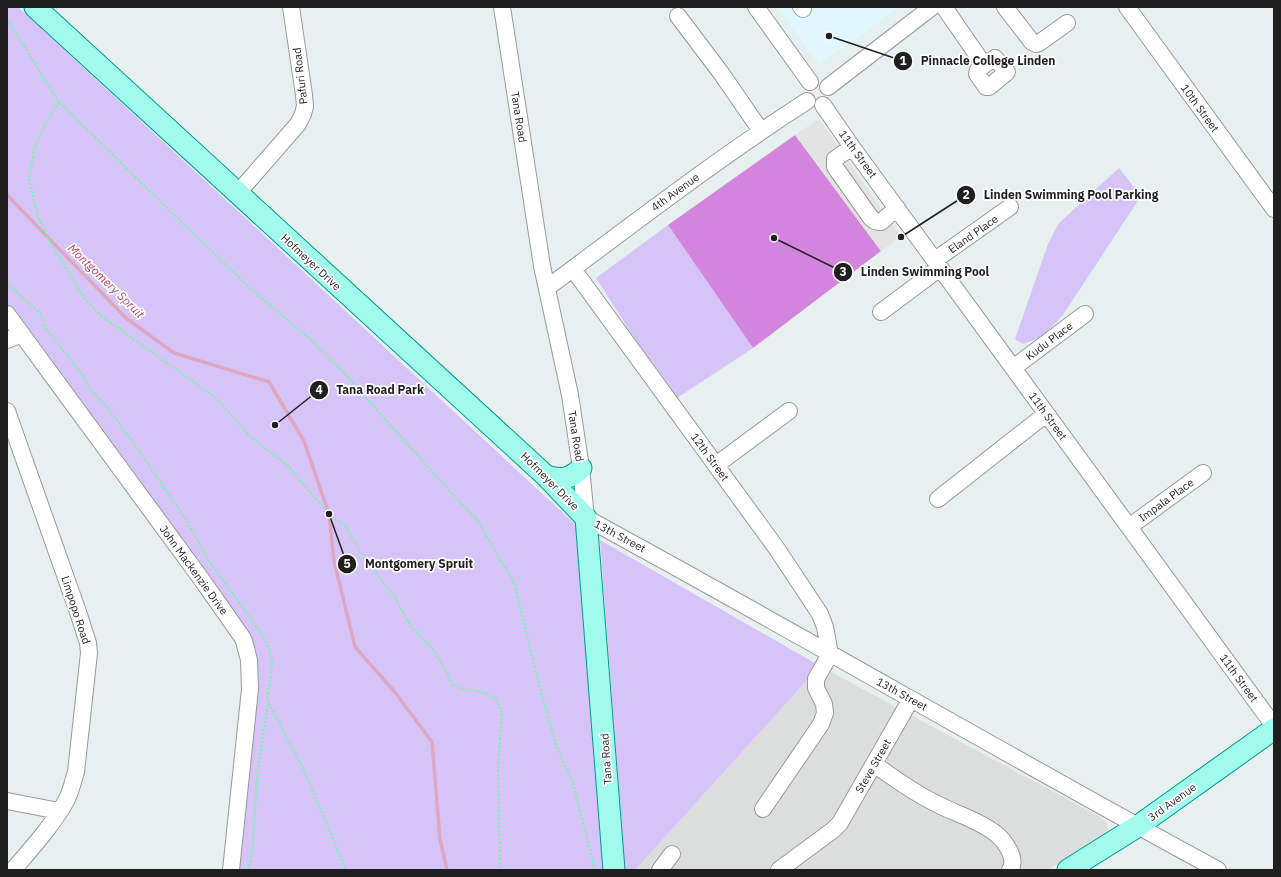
<svg xmlns="http://www.w3.org/2000/svg" width="1281" height="877" viewBox="0 0 1281 877" font-family="'IBM Plex Sans',sans-serif">
  <style>
    .residential { fill: #dcdddd }
    .education { fill: #e0f7ff }
    .park { fill: #d6c4f9 }
    .pitch { fill: #d385de }
    .parking { fill: #e3e3e3 }
    .lines { fill: none; stroke-linecap: round; stroke-linejoin: round }
    .stream { stroke: #dda7c2; stroke-width: 3.5 }
    .minor-casing { stroke: #999; stroke-width: 18 }
    .major-casing { stroke: #01998f; stroke-width: 23 }
    .path { stroke: #6ef9a1; stroke-width: 2; stroke-dasharray: 2 2; stroke-linecap: butt }
    .minor { stroke: #fff; stroke-width: 16 }
    .major { stroke: #a0fbec; stroke-width: 21 }
    .labels { text-anchor: middle; stroke-width: 3.5; stroke-linejoin: round; paint-order: stroke }
    .street-label { font-size: 11px; fill: #1f1f1f; stroke: #fff }
    .water-label { font-size: 12px; font-style: italic; fill: #af4c63; stroke: #fff }
    .leader { fill: none; stroke: #1f1f1f; stroke-width: 1.5 }
    .callout-dot { fill: #1f1f1f; stroke: #fff; stroke-width: 1.5 }
    .mark-label { font-size: 12px; text-anchor: middle; font-weight: bold; fill: #fff }
    .callout-label { font-size: 12px; text-anchor: middle; font-weight: bold; fill: #1f1f1f; stroke: #fff; stroke-width: 3.5; stroke-linejoin: round; paint-order: stroke }
  </style>
  <rect width="100%" height="100%" fill="#e6f0ef"/>
  <path class="residential" d="M820,666L1100,817L1107,823L1108,827L1107,832L1098,839L1048,870H635Z"/>
  <path class="education" d="M777,7H900L819,65Z"/>
  <path class="park" d="M7,7H18L577,526L607,870H225L249,683L242,641L7,324Z
    M1119,168L1141,196L1063,315L1042,337L1023,344L1015,339L1048,244L1059,223Z
    M668,225L753,348L674,400L596,278Z
    M600,540L820,666L635,870H625Z"/>
  <path class="pitch" d="M795,135L881,251L753,348L668,225Z"/>
  <path class="parking" d="M819,119L901,237L881,251L795,135Z"/>
  <g class="lines">
    <path class="stream" d="M7,195L126,318L174,353L269,382L304,441L329,514L334,561L355,647L394,691L432,742L440,839L447,870"/>
    <g class="minor-casing">
      <path id="minor" d="M502,7L542,266L570,395L581,468L586,518C798,633 1006,755 1218,870
        M756,7L810,82
        M801,7L803,9
        M944,7L984,65L995,58L1007,72L1006,73L989,87H986L977,74L978,70L984,65
        M1005,7L1032,42L1036,44L1039,43L1067,23
        M1127,7L1274,209
        M678,16L721,73L761,131
        M828,87L932,7
        M823,105L852,147L1274,726
        M852,147L835,159V167L871,218L875,221L881,222L897,208
        M237,194L298,124L303,114L305,106L304,95L291,7
        M935,260L1010,207
        M573,269L777,549L820,614L825,627L830,654L816,679V688L824,704L825,713L821,724L763,809
        M547,288C633,224 717,159 807,101
        M881,312L940,268
        M7,314L202,580L242,637L244,641L249,660L250,689L231,870
        M7,340L22,334
        M1013,368L1085,314
        M7,411L78,612L88,643L89,653L76,772C73,781 71,792 66,801C52,826 31,849 13,870
        M716,465L789,411
        M938,499L1046,414
        M1129,527L1203,473
        M874,764C895,779 916,794 939,805C957,814 980,821 995,833C1004,840 1018,858 1010,870
        M7,801L59,811
        M660,870L672,854
        M779,870L833,830L840,823L911,699"/>
    </g>
    <g class="major-casing">
      <path id="major" d="M35,7L546,476L586,518L614,870
        M546,476C561,481 571,479 581,468
        M1068,870L1138,826L1274,729"/>
    </g>
    <path class="path" d="M7,19L59,102L166,207L251,289L311,340L343,372L434,474L478,521L515,585L536,673L557,748L573,783L595,870
      M59,102L46,123L34,149L29,179L38,217L48,238L84,298L100,315L216,398L250,436L288,466L329,514L346,527L364,558L395,597L410,625L436,653L452,684L460,688L485,693L495,698L502,712L498,769L500,870
      M7,284L41,314L46,329L82,374L89,388L110,411L140,452L187,521L209,561L261,633L269,648L272,661L271,678L267,697L268,702L304,770L346,870
      M248,870L252,853L258,767L268,704"/>
    <use href="#minor" class="minor"/>
    <use href="#major" class="major"/>
  </g>
  <g class="labels">
    <g class="street-label">
      <text transform="translate(300 76) rotate(-97)" y="4">Pafuri Road</text>
      <text transform="translate(1200 108) rotate(54)" y="4">10th Street</text>
      <text transform="translate(519 117) rotate(81)" y="4">Tana Road</text>
      <text transform="translate(858 154) rotate(54)" y="4">11th Street</text>
      <text transform="translate(675 192) rotate(-36)" y="4">4th Avenue</text>
      <text transform="translate(973 234) rotate(-35)" y="4">Eland Place</text>
      <text transform="translate(311 262) rotate(43)" y="4">Hofmeyer Drive</text>
      <text transform="translate(1049 341) rotate(-37)" y="4">Kudu Place</text>
      <text transform="translate(1048 416) rotate(54)" y="4">11th Street</text>
      <text transform="translate(576 436) rotate(81)" y="4">Tana Road</text>
      <text transform="translate(710 457) rotate(54)" y="4">12th Street</text>
      <text transform="translate(550 481) rotate(45)" y="4">Hofmeyer Drive</text>
      <text transform="translate(1166 500) rotate(-36)" y="4">Impala Place</text>
      <text transform="translate(620 536) rotate(28)" y="4">13th Street</text>
      <text transform="translate(194 570) rotate(54)" y="4">John Mackenzie Drive</text>
      <text transform="translate(76 610) rotate(72)" y="4">Limpopo Road</text>
      <text transform="translate(1239 678) rotate(54)" y="4">11th Street</text>
      <text transform="translate(902 694) rotate(29)" y="4">13th Street</text>
      <text transform="translate(606 759) rotate(-94)" y="4">Tana Road</text>
      <text transform="translate(873 766) rotate(-60)" y="4">Steve Street</text>
      <text transform="translate(1172 802) rotate(-36)" y="4">3rd Avenue</text>
    </g>
    <g class="water-label">
      <text transform="translate(106 281) rotate(44)" y="4">Montgomery Spruit</text>
    </g>
  </g>
  <path class="leader" d="M829 36L903 61M901 237L966 195M774 238L843 272M275 425L319 390M329 514L347 564"/>
  <g class="callout-dot">
    <circle cx="829" cy="36" r="4"/>
    <circle cx="901" cy="237" r="4"/>
    <circle cx="774" cy="238" r="4"/>
    <circle cx="275" cy="425" r="4"/>
    <circle cx="329" cy="514" r="4"/>
    <circle cx="903" cy="61" r="10"/>
    <circle cx="966" cy="195" r="10"/>
    <circle cx="843" cy="272" r="10"/>
    <circle cx="319" cy="390" r="10"/>
    <circle cx="347" cy="564" r="10"/>
  </g>
  <g class="mark-label">
    <text x="903" y="65">1</text>
    <text x="966" y="199">2</text>
    <text x="843" y="276">3</text>
    <text x="319" y="394">4</text>
    <text x="347" y="568">5</text>
  </g>
  <g class="callout-label">
    <text x="988" y="65">Pinnacle College Linden</text>
    <text x="1071" y="199">Linden Swimming Pool Parking</text>
    <text x="925" y="276">Linden Swimming Pool</text>
    <text x="380" y="394">Tana Road Park</text>
    <text x="419" y="568">Montgomery Spruit</text>
  </g>
  <rect width="1281" height="877" fill="none" stroke="#1f1f1f" stroke-width="16"/>
</svg>
